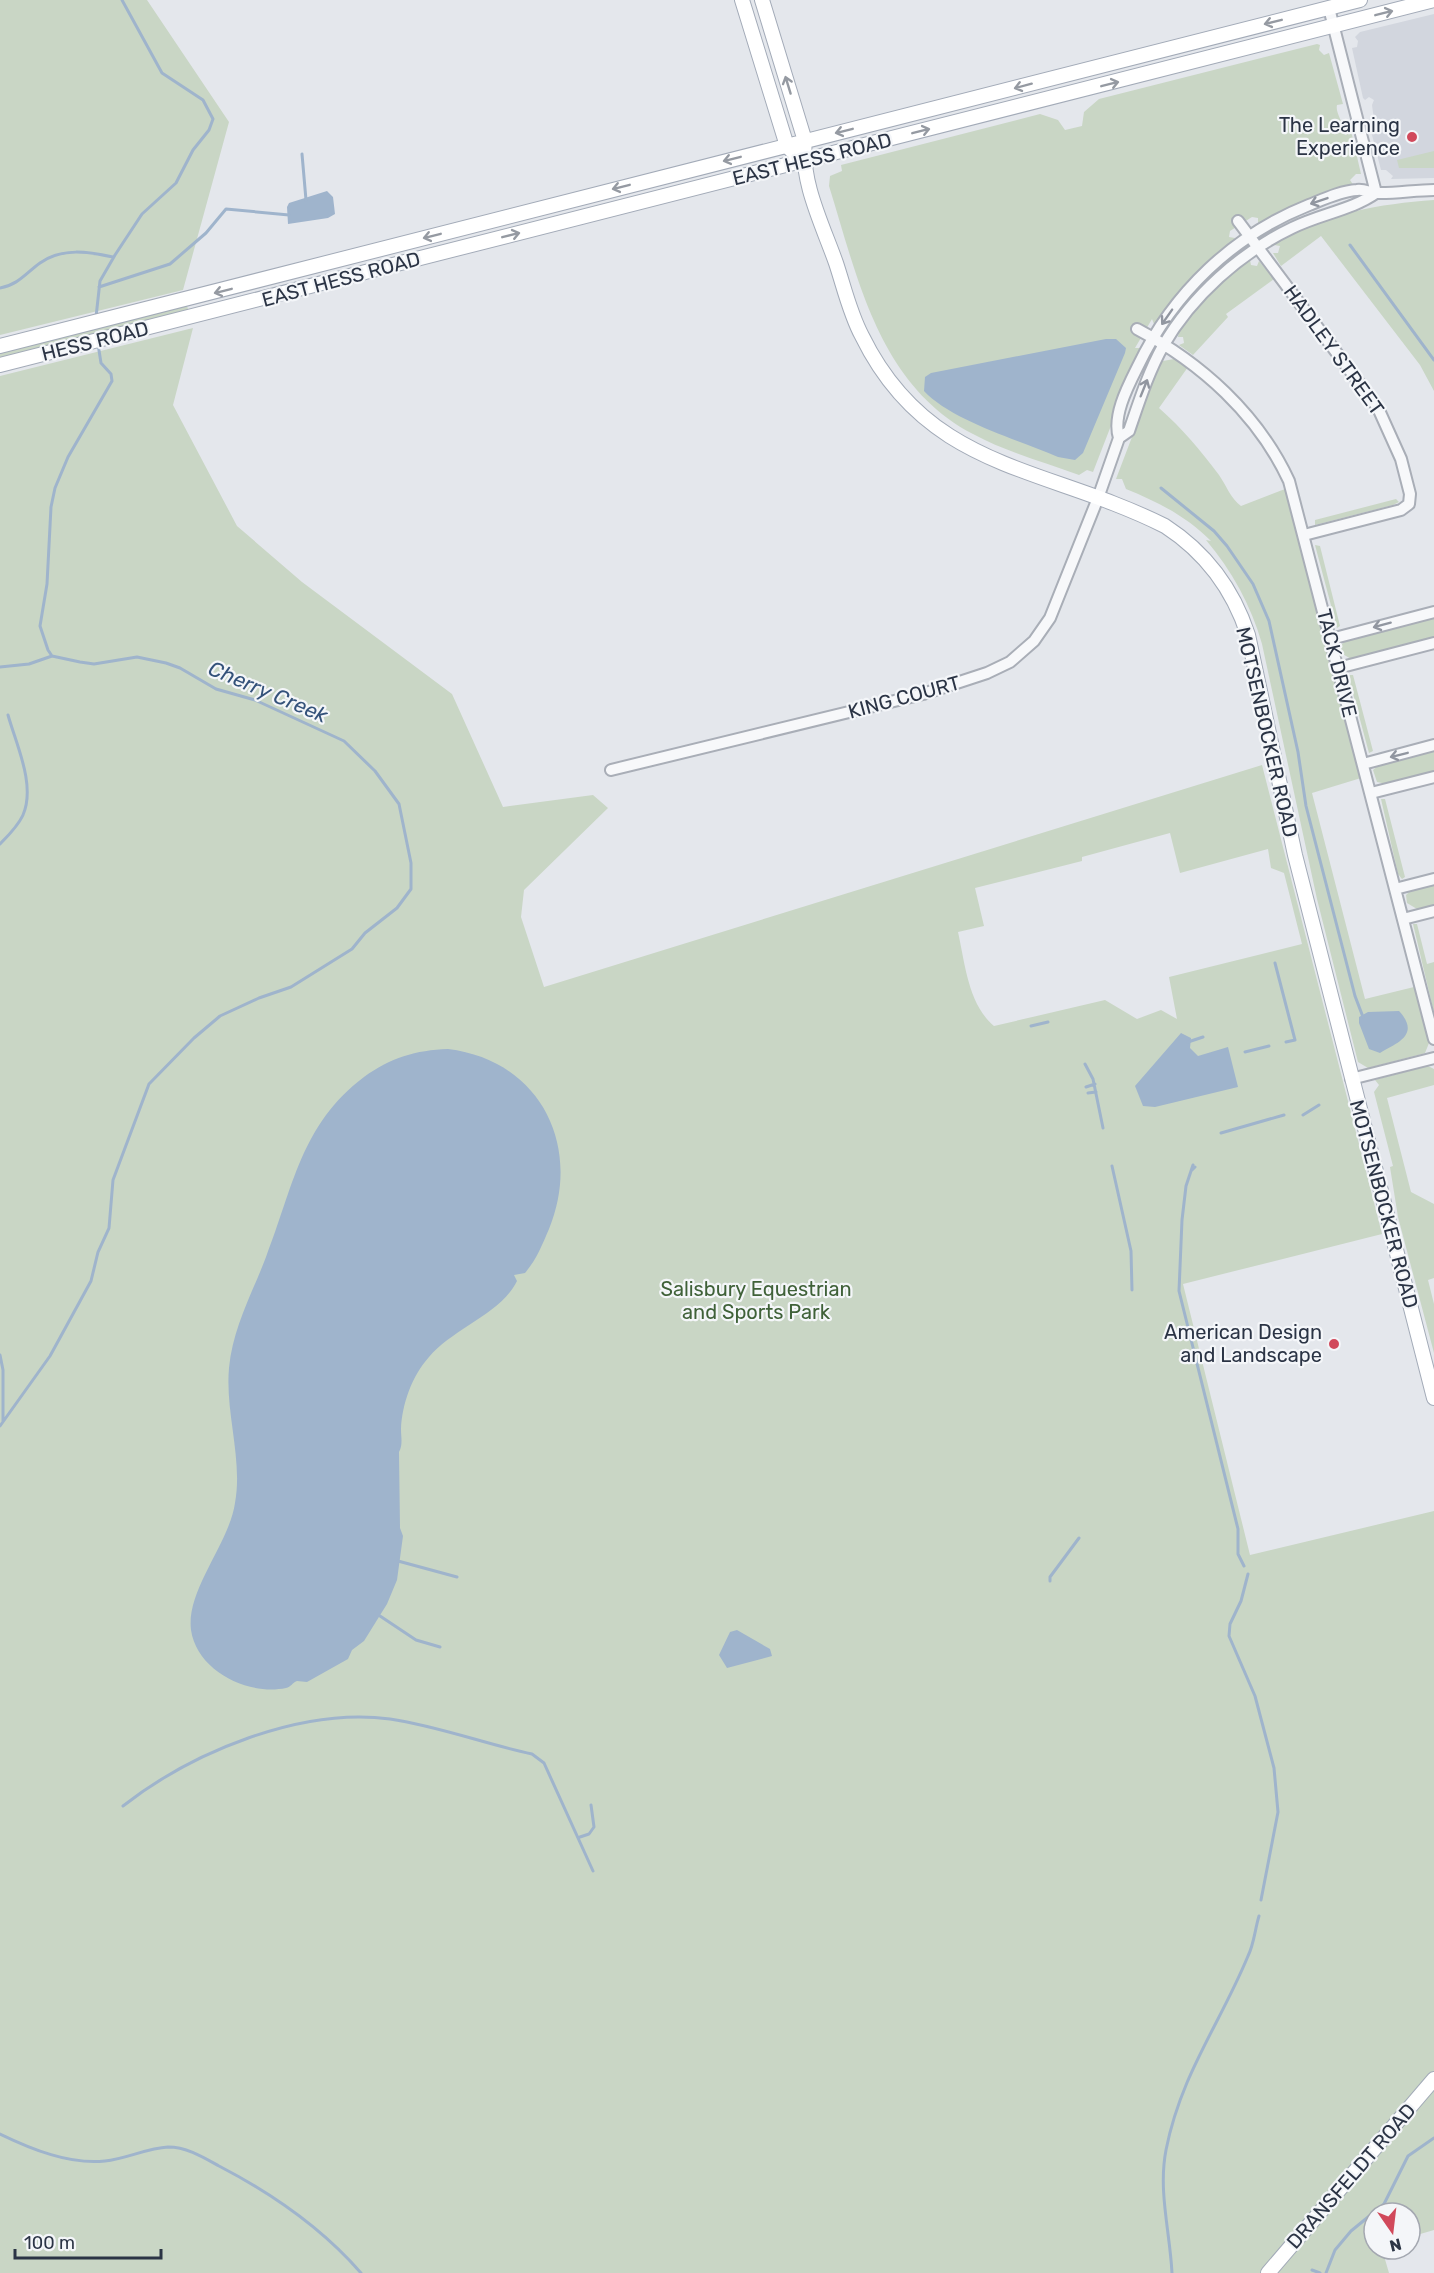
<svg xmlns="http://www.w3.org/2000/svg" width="1434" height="2273" viewBox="0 0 1434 2273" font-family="Rubik,sans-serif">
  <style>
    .built { fill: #d2d6de }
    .green { fill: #c9d6c5; fill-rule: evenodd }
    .water { fill: #9fb4cc }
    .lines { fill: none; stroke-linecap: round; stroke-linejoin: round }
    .stream { stroke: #9fb4cc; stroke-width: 3 }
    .minor-casing { stroke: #a9aeb7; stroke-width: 14 }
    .major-casing { stroke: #a3abb8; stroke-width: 16 }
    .minor { stroke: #f7f8fa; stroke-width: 10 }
    .major { stroke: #fff; stroke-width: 14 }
    .oneway { stroke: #959aa2 }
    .oneway2 { stroke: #9196a0 }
    .poi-dot { fill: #d1495b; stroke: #f4f6f9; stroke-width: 2 }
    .labels { text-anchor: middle; stroke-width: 4.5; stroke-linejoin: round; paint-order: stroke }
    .poi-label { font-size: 20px; fill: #2b3445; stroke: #f4f6f9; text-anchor: end }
    .street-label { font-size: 20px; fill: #2b3445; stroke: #f4f6f9 }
    .park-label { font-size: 20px; fill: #3f6138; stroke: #f4f6f9 }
    .water-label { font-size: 21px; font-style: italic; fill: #34527a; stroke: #f4f6f9 }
  </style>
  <rect width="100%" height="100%" fill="#e4e7ec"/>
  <path class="built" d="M1434,14V178L1391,179L1393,176L1386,170H1381L1371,131V126L1378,124L1374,120L1372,105L1374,100L1369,97L1365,100L1363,98L1352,48L1357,47L1358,41L1355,37L1360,32Z"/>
  <path class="green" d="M0,0H147L229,122L183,290L0,335Z
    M1317,44L1320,45L1319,50L1324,55L1329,53L1343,104L1337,105C1335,114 1345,123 1343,133L1346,135L1350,131L1352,135L1361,174H1356L1350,180L1354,186L1258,224V218L1252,217L1230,231L1229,237L1235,238L1233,241L1191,279L1154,324L1152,319L1135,348H1141L1140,351L1093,472L1087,470L1079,475C1044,462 1006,452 973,434C879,385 858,279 829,186L830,176L842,171L841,165L1040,114L1058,120L1065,130L1082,126L1084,112L1099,99Z
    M1434,151V168H1399L1397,160Z
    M1434,200V391L1420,365L1321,236L1281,266L1273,253H1278L1280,246L1274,245L1279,240C1328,213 1379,204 1434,200Z
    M1250,260L1251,265L1257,266L1259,261L1274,279L1226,314L1228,317L1193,355L1179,345L1184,343L1183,337H1178C1182,317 1231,267 1250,260Z
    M187,306L189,312L0,359V353Z
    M193,328L173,405L237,526L302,582L452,694L503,807L593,795L608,808L524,890L521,917L544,987L1262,765L1382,1234L1183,1284L1250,1555L1434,1511V2230L1410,2237V2213H1374V2249H1382L1389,2273H0V376ZM1170,833L1180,873L1268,849L1271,868L1284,873L1302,944L1169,977L1177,1019L1161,1010L1137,1019L1105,1000L994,1026C968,1004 965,963 958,932L984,926L975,888L1082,861V857Z
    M1174,359L1188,367L1159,408C1182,428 1201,451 1219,475C1226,485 1231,499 1241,506L1285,489L1361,778L1312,793L1365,999L1414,987L1429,1043L1425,1053L1422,1054L1368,1068L1358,1062L1317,899L1262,644C1251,605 1232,571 1206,540L1211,541C1186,516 1158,502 1126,489L1122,479H1116L1159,366L1163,361Z
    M1396,499L1399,502L1393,505L1315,525V520Z
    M1315,545L1320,546L1340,626L1337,628Z
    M1434,616V638L1351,659L1341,653V645L1347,639Z
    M1348,675H1353L1373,751L1369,753Z
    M1434,750V772L1387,784L1377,782L1373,770L1379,765Z
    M1381,799H1385L1405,877L1402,879L1398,874Z
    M1434,883V905L1417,909L1407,903L1406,895L1412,889Z
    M1413,924H1417L1427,964L1434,962V1013Z
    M1428,1066L1434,1069V1085L1387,1098L1411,1192L1434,1204V1278L1428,1280L1434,1304V1353L1398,1217L1390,1167L1393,1166L1374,1092L1379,1085L1375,1080L1378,1079Z"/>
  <path class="water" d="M327,191L333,197L335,214L328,218L288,224L287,207L289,203Z
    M1106,339H1116L1126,348L1125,353L1083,453L1075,460L1058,457C1019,440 952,421 924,391L925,377L931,373Z
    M1399,1011C1422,1036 1394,1044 1380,1053L1369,1049L1359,1023V1017L1368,1012Z
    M1181,1033L1191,1038L1190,1048L1198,1056L1228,1047L1238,1087L1155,1107L1143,1106L1135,1086Z
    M448,1049C540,1060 583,1146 549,1229C542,1245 537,1259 525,1273L514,1275L517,1281C501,1314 452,1329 429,1357C412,1376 402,1404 401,1429C401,1438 403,1444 399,1452L400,1528L403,1536L397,1580L387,1604L364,1641L352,1650L348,1659L307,1682L297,1681C292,1683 291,1687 286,1688C248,1696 197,1671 191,1630C186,1590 229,1544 235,1503C243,1459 225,1413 229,1368C233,1327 252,1294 266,1257C293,1188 301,1124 364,1077C390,1058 416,1050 448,1049Z
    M737,1630L770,1649L772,1656L727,1668L719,1655L730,1632Z"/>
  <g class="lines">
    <path class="stream" d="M302,154L306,200
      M1350,245L1434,360
      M99,287L170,264L206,233L226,209L289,215
      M0,288C18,285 26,273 40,263C62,247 89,252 113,257
      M96,317L100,281L115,255L142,214L176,183L193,150L209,130L213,119L203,100L162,73L122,0
      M1161,488L1214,531L1227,546L1253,584L1269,621L1298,752L1306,806L1355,996L1363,1017
      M0,667L29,664L52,656
      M0,844C8,836 18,826 23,815C36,785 16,744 8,715
      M1275,963L1295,1040L1286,1042
      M1031,1026L1048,1022
      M1188,1042L1203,1037
      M1245,1052L1269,1046
      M1085,1064L1093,1079L1103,1128
      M1086,1087L1095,1084
      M1088,1093L1096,1092
      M1303,1115L1319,1105
      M1221,1133L1284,1115
      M1193,1165L1186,1186L1182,1220L1179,1291L1238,1529V1554L1244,1566
      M1112,1166L1131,1251L1132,1290
      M1191,1171L1195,1167
      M0,1355L3,1370V1421
      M0,1426L50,1356L91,1281L98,1252L109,1228L113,1180L149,1084L194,1038L220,1016L259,998L291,987L352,949L365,933L397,908L411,889V863L399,804L375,771L344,741L255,700L216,689L180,668L166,663L137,657L94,664L80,662L52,656L48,650L40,626L47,584L51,507L55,488L68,457L112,381L111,374L101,363L98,344
      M398,1561L457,1577
      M1248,1574L1241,1601L1230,1624L1229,1636L1255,1696L1274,1768L1278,1812L1261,1900
      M1050,1581V1577L1079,1538
      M380,1616L416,1640L440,1647
      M123,1806C192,1752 301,1707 390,1719C438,1726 485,1744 532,1754L544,1763L593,1871
      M580,1837L589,1834L594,1827L591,1805
      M0,2134C31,2149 70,2165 105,2161C126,2159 147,2148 168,2147C187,2147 203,2157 219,2166C273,2194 321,2227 361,2273
      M1312,2270L1320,2273
      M1172,2273C1170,2232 1158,2191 1166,2150C1181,2074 1220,2024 1248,1956C1254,1944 1255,1929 1259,1916
      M1326,2273L1335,2250L1351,2231L1384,2204L1408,2156L1434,2138"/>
    <g class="minor-casing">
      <path id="minor" d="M1329,8L1376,193
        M1238,221L1378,408L1401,459L1410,494L1409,504L1401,510L1304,535
        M1137,329C1201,363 1258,414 1289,481L1434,1039
        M1119,438C1112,416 1128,386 1138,366C1173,293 1233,235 1309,205C1324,199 1341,191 1357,190C1363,189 1369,192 1375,193C1394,194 1415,190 1434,190
        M1331,639L1434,612
        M1338,668L1434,643
        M1363,764L1434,745
        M611,770L923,694L987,673L1010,662L1034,641L1050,618L1098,498L1119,438L1129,431C1139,402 1148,373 1163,346C1192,296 1240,253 1292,228C1320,214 1352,210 1376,193
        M1371,793L1434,777
        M1395,889L1434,879
        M1403,919L1434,911
        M1351,1079L1434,1058"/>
    </g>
    <g class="major-casing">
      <path id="major" d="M742,0L787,146L792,151
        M762,0L805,141C800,181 823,226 836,263C844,287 850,314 862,336C928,471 1046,466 1165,526C1205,552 1233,589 1248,635L1295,855L1434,1398
        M0,346L1360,0
        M0,365L1434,0
        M1268,2273L1434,2079"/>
    </g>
    <use href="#minor" class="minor"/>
    <use href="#major" class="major"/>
  </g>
  <defs><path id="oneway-shaft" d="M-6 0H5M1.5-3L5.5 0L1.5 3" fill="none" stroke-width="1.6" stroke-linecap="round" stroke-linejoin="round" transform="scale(1.5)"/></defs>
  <g class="oneway">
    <use href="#oneway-shaft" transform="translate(1384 13) rotate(-14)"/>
    <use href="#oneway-shaft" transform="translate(1273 22) rotate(166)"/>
    <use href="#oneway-shaft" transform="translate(1110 84) rotate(-14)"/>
    <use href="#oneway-shaft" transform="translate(788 85) rotate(-107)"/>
    <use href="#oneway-shaft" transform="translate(1023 86) rotate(165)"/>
    <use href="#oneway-shaft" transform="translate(844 131) rotate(166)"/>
    <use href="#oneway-shaft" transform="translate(921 131) rotate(-14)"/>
    <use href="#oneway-shaft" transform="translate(732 159) rotate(166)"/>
    <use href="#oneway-shaft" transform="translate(621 187) rotate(166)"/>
    <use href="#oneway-shaft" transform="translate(511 235) rotate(-14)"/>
    <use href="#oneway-shaft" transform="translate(432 236) rotate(166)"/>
    <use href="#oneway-shaft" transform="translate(223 291) rotate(166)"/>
  </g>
  <g class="oneway2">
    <use href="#oneway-shaft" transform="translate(1319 201) rotate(161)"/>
    <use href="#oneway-shaft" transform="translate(1167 317) rotate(125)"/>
    <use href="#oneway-shaft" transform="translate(1144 388) rotate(-68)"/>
    <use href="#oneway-shaft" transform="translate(1382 625) rotate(165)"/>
    <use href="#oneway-shaft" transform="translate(1399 755) rotate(166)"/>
  </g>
  <g class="poi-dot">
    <circle cx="1412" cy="137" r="6"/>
    <circle cx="1334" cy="1344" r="6"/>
  </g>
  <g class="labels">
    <g class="poi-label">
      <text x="1400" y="132">The Learning<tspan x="1400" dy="23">Experience</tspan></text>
      <text x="1322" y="1339">American Design<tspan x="1322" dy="23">and Landscape</tspan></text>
    </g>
    <g class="street-label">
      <text transform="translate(812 159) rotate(-14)" y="7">EAST HESS ROAD</text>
      <text transform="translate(341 279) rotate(-15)" y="7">EAST HESS ROAD</text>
      <text transform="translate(95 341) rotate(-14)" y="7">HESS ROAD</text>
      <text transform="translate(1334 350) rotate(54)" y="7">HADLEY STREET</text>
      <text transform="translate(1337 663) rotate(76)" y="7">TACK DRIVE</text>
      <text transform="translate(904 697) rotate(-15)" y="7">KING COURT</text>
      <text transform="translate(1267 732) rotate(77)" y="7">MOTSENBOCKER ROAD</text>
      <text transform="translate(1384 1204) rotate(75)" y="7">MOTSENBOCKER ROAD</text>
      <text transform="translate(1351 2176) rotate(-49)" y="7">DRANSFELDT ROAD</text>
    </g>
    <g class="park-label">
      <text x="756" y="1296">Salisbury Equestrian<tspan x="756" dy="23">and Sports Park</tspan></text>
    </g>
    <g class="water-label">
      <text transform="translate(268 692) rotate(23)" y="7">Cherry Creek</text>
    </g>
  </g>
  <g transform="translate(1392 2231) rotate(166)"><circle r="28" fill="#f4f6f9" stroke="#a4a8b1" stroke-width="1.5"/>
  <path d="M0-4.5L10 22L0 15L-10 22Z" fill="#d1495b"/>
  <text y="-9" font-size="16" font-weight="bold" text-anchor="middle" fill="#2b3445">N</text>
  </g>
  <path d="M15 2249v9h146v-9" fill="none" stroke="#2b3445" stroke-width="3"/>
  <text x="24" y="2249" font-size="18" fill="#2b3445" stroke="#f4f6f9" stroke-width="4.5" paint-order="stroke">100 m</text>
</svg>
